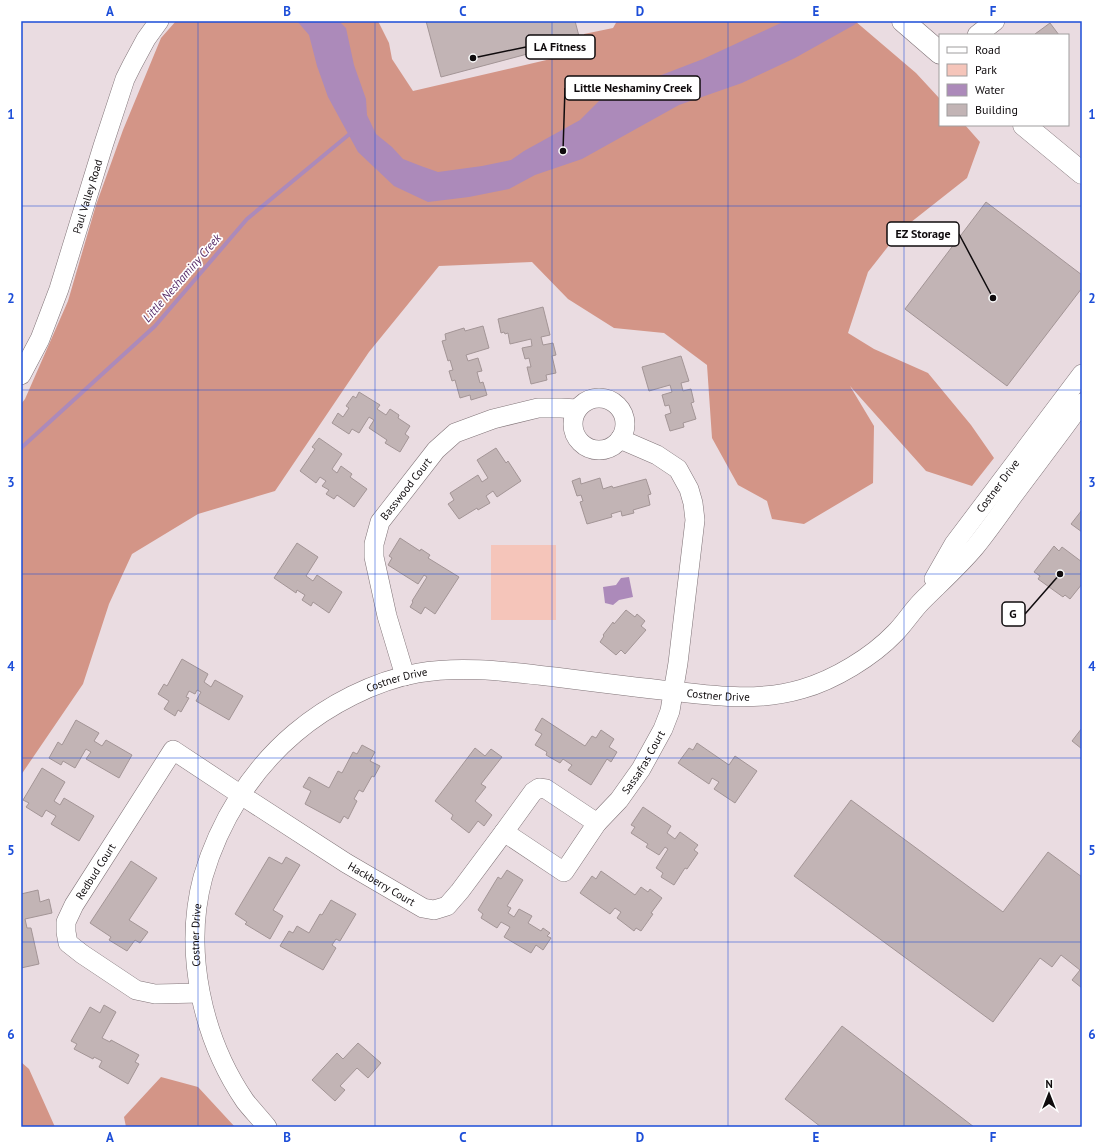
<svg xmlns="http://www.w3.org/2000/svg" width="1103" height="1148" viewBox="0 0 1103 1148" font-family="'PT Sans',sans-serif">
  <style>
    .green { fill: #f5c5ba }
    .forest { fill: #d39587 }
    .water { fill: #ac8aba }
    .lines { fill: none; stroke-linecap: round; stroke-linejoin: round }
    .stream { stroke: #ac8aba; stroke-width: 4 }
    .building { fill: #c2b4b5; stroke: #a39596 }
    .minor-casing { stroke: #807478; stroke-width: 20 }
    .major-casing { stroke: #807478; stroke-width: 23 }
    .minor { stroke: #fff; stroke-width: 19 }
    .major { stroke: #fff; stroke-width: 22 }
    .grid { fill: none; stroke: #1d4ed8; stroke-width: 1; stroke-opacity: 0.55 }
    .labels { text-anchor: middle; stroke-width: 3.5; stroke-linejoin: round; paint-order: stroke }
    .street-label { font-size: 11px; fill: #0f0b0d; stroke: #fff }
    .water-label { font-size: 12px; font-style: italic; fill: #572c68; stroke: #fff }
    .leader { fill: none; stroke: #0f0b0d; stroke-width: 1.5 }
    .callout-dot { fill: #0f0b0d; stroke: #fff; stroke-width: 1.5 }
    .callout { fill: #fff; stroke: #0f0b0d; stroke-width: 1.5 }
    .callout-label { font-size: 12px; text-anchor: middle; font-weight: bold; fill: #0f0b0d }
    .neatline { fill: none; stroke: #1d4ed8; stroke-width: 1.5 }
    .grid-label { font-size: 13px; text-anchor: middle; font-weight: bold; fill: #1d4ed8 }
  </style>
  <rect width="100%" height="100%" fill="#eadce1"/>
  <path class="green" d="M491,545H556V620H491Z"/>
  <path class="forest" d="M176,21H378L389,43L392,59L413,91L585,51L584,34L613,28L617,21H855L916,73L940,99V125H965L980,142L967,178L901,230L868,272L848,333L874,349L928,373L971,425L994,458L972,486L926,471L850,386L874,426L873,483L804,524L772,519L767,501L738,485L712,438L707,365L664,333L614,328L568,299L532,262L439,266L369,352L275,491L198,514L132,554L109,604L83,684L21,775V404L25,399L68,301L96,205L123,130L161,38Z
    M21,1062L29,1069L55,1127H21Z
    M161,1077L198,1087L235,1127H126L124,1117Z"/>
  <path class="water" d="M297,21H339L346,28L354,65L366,99L367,115L376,134L392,147L403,159L421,166L438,172L482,166L511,160L524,151L580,120L607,93L651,79L703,59L785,21H859L854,25L795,58L742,83L679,105L582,159L535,175L509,189L469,197L428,202L394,186L358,152L328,97L317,66L309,35Z
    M629,577L633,597L619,600L613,605L605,603L603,587L616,585L621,578Z"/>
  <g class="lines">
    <path class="stream" d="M21,448L155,326L247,219L352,132"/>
  </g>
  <path class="building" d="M426,21H575L580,40L441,77Z
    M1050,23L1059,35H1036L1035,34Z
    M986,202L1082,275V288L1007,386L905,309Z
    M543,307L550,335L541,337L543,345L553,343L556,355L552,356L556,373L546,375L547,380L531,384L527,367H531L529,358L525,359L522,348L532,346L531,339L510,344L508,333L505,334L504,332L501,333L498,319Z
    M483,326L489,348L466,355L468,361L478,358L482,371L477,372L480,383L483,382L487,395L471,400L470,395L460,398L455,380L452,381L449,371L453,370L450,360L448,361L442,341L446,340L445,334L464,328L465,331Z
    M681,356L689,381L681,383L683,391L691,389L694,402L691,403L696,419L683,423L684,427L670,431L665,415L671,413L669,405L665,406L662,395L672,392L670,385L649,391L642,367Z
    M359,392L380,405L377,409L386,415L390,409L399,415L398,418L410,426L405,434L409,437L400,452L385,443L387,440L369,428L374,420L369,417L359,433L352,429L349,434L332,423L338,413L343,417L349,408L346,406L353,396L356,398Z
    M319,438L342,454L332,469L337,473L341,466L352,474L350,477L367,489L354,507L337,495L334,499L326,494L329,490L322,486L326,481L320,477L316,483L300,471L315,449L312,447Z
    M496,448L506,463L508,461L521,481L497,497L493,491L486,496L490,503L478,510L477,508L459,519L448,504L454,500L450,493L478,475L482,482L488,478L477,460Z
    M580,478L581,484L600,478L603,489L612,486L613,488L646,479L651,494L648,495L650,505L633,510L634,513L622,516L621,511L611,514L612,517L587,524L580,502L583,501L581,495L577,496L572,481Z
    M1082,510V532L1071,524Z
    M400,538L420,551L421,549L430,555L428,558L459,577L435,614L425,607L421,614L410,607L413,602L412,601L427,577L424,575L418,584L388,565L392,558L389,556Z
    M297,543L318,557L306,576L313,581L317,575L342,592L329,613L313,602L311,606L302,600L305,595L297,590L296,593L274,578Z
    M1054,546L1059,551L1062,547L1082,562V584L1070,599L1065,595L1063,597L1038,579L1040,576L1034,572Z
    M626,610L635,617L637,614L645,621L641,626L646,630L625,654L621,650L616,655L600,642L604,636L603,635L613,622L614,624Z
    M182,659L208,674L204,682L211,687L215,680L243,696L229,720L196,701L201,692L197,690L195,694L189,691L186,697L189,698L181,712L178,710L175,716L164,709L169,701L158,694L164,684L167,686Z
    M542,718L585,746L592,736L596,738L601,730L614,739L609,747L617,752L611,762L607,759L591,785L568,770L572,765L563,759L560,763L546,755L547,752L535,745L542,734L535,730Z
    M76,720L99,733L94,741L102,746L106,740L132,755L119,778L86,759L91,752L86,749L75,768L63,761L61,765L49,758L58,742L62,745Z
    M1082,728V749L1072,741Z
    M697,743L729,765L735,756L757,771L735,803L714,789L719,782L712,778L709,784L678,763L689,748L693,750Z
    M362,745L375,752L370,761L380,766L374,777L372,776L363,792L359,790L354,799L357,801L348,819L344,816L340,823L305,804L311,791L303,787L309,777L329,788L338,771L342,773L353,752L357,754Z
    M475,748L485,756L491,749L502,757L481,784L486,787L475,801L492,815L484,826L478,821L469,833L451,819L453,815L435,801Z
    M42,768L65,782L54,801L60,805L64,798L94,816L79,841L51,824L56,816L46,810L42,817L26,807L29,803L23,800Z
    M851,800L1003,912L1048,852L1082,877V988L1072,980L1080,970L1061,955L1052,967L1040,958L993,1022L794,876Z
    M643,807L671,826L667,833L675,839L680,832L698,845L694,850L698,853L687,869L685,868L674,885L661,877L663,873L656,868L668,849L665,847L659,855L646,847L648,844L631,833L635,827L631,825Z
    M269,857L282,864L286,857L300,865L273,910L283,916L270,939L245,924L247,922L235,914Z
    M131,861L157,878L129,920L148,932L140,943L135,940L127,951L109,940L111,937L90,923Z
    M507,870L523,880L507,906L511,908L508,913L514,917L519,909L532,916L528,923L541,931L543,928L550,933L547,936L551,938L543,950L536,945L531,953L504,937L510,927L501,922L497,928L481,918L483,914L478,910L498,877L501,879Z
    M601,871L635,895L641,887L648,892L650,889L662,898L651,913L653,914L641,931L636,928L634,931L617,918L621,912L615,908L610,914L580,893L592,876L596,879Z
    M38,890L40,902L49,899L52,913L25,919L27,928H31L39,964L21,968V894Z
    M331,900L356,914L340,941L336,939L332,945L336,948L323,970L280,946L289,931L293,933L297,926L309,933L320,914L322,915Z
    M104,1005L116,1012L102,1038L110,1042L111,1040L139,1055L135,1062L139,1064L128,1084L99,1067L102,1061L94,1057L93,1059L74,1049L77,1044L71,1041L90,1007L100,1013Z
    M842,1026L974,1127H821L785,1099Z
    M358,1043L381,1063L368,1078L357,1068L340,1086L345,1090L335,1101L312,1080L337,1053L343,1059Z"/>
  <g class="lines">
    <g class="minor-casing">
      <g id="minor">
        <path d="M977,35L995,21"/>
        <path id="s1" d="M21,375L40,339L59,289L103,146L125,79L132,65L146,39L159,21"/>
        <circle cx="599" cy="424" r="26"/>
        <path id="s2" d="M934,579L954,544L1082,374"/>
        <path id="s3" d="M405,676L387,616L374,557V544L380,522L436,450L455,433L493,419L538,408H561L577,409"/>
        <path id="s4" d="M504,832L564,872L597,823L619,800L641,769L663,729L670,711L678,663L695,520L693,503L689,489L678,469L657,455L620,439"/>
        <path id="s5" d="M200,993L155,994L136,990L82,954L68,943L66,932V922L74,905L173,750L241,795L346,863L423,908L434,910L447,906L460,891L504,832L533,792L539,788L546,789L597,823"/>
        <path id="s6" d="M267,1127C260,1118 252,1110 245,1101C202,1038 183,951 203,877C219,822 251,770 295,733C328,705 374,681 418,673C463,665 510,672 555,677C594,682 633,687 672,691C715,696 758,702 802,689C834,680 872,657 895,633C905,623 912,611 922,601C939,584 959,566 975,547C988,531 1000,514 1012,497C1035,466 1059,435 1082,403"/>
      </g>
    </g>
    <g class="major-casing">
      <path id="major" d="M903,21L940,53
        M1024,125L1082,173"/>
    </g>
    <use href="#minor" class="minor"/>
    <use href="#major" class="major"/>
  </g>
  <path class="grid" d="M198,21V1127M375,21V1127M552,21V1127M728,21V1127M904,21V1127M21,206H1082M21,390H1082M21,574H1082M21,758H1082M21,942H1082"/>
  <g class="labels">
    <g class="street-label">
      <text dy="4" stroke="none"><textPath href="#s1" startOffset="191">Paul Valley Road</textPath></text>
      <text dy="4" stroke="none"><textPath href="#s2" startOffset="113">Costner Drive</textPath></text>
      <text dy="4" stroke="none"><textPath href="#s3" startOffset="201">Basswood Court</textPath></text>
      <text dy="4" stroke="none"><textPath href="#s6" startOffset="558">Costner Drive</textPath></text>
      <text dy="4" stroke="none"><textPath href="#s6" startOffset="882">Costner Drive</textPath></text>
      <text dy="4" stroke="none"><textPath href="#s4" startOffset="208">Sassafras Court</textPath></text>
      <text dy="4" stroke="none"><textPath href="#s5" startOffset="227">Redbud Court</textPath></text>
      <text dy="4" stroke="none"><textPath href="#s5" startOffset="619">Hackberry Court</textPath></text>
      <text dy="4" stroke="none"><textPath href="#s6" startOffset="210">Costner Drive</textPath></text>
    </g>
    <g class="water-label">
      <text transform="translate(182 278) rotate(-49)" y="4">Little Neshaminy Creek</text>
    </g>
  </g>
  <path class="leader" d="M473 58L526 47M563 151L565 88M993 298L959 234M1060 574L1025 614"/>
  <g class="callout-dot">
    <circle cx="473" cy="58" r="4"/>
    <circle cx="563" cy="151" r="4"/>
    <circle cx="993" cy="298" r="4"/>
    <circle cx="1060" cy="574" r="4"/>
  </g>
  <g class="callout">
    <rect x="526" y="35" width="69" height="24" rx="4"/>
    <rect x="565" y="76" width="135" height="24" rx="4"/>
    <rect x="887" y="222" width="72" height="24" rx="4"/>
    <rect x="1002" y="602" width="23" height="24" rx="4"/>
  </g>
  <g class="callout-label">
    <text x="560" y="51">LA Fitness</text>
    <text x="633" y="92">Little Neshaminy Creek</text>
    <text x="923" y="238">EZ Storage</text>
    <text x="1013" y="618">G</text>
  </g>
  <rect width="1103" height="1148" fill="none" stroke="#ffffff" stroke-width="44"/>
  <rect x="939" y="34" width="130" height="92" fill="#ffffff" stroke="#9f9d9e"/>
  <rect x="947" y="47" width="20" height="6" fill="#ffffff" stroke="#9f9d9e"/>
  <text x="975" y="54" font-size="12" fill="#0f0b0d">Road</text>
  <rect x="947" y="64" width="20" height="12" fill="#f5c5ba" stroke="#9f9d9e"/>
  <text x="975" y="74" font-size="12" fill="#0f0b0d">Park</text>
  <rect x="947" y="84" width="20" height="12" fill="#ac8aba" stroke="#9f9d9e"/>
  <text x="975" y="94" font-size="12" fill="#0f0b0d">Water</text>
  <rect x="947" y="104" width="20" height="12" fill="#c2b4b5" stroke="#9f9d9e"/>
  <text x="975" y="114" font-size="12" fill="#0f0b0d">Building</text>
  <g transform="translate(1049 1094)" stroke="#ffffff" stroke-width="3" paint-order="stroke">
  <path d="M0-3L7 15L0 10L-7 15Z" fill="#0f0b0d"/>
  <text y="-6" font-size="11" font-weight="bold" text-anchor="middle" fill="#0f0b0d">N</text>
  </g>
  <rect x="22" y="22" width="1059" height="1104" class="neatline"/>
  <g class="grid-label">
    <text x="110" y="16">A</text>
    <text x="287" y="16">B</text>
    <text x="463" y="16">C</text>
    <text x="640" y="16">D</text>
    <text x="816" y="16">E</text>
    <text x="993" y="16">F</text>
    <text x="11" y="119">1</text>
    <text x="1092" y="119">1</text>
    <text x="11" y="303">2</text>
    <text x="1092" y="303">2</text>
    <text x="11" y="487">3</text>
    <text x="1092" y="487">3</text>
    <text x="11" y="671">4</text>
    <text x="1092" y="671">4</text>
    <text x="11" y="855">5</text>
    <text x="1092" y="855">5</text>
    <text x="11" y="1039">6</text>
    <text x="1092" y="1039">6</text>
    <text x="110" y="1142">A</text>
    <text x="287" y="1142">B</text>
    <text x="463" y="1142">C</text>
    <text x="640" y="1142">D</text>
    <text x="816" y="1142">E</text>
    <text x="993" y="1142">F</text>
  </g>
</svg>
